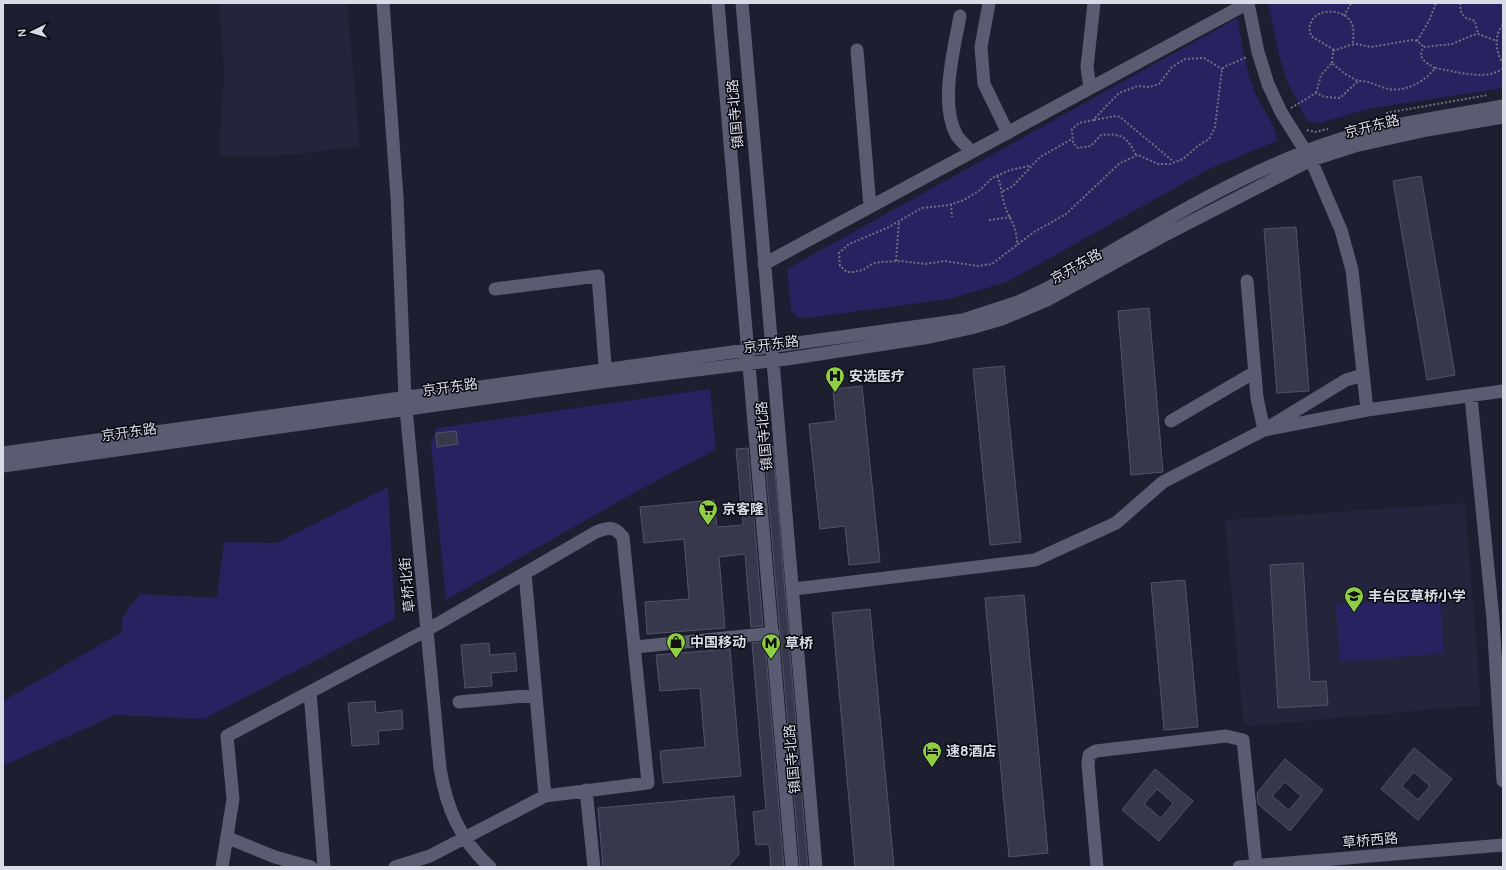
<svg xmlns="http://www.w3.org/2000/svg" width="1506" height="870" viewBox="0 0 1506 870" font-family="Manrope,'Noto Sans SC',sans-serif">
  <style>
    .built { fill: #24253c }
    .green { fill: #262360 }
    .building { fill: #37384b; stroke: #515367; fill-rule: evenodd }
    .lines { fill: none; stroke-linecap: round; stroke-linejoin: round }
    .path { stroke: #6f707f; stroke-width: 2; stroke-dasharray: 2 2; stroke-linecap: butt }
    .minor { stroke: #5a5c71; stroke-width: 13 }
    .labels { text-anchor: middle; stroke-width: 3; stroke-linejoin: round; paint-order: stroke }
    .street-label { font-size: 14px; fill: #d9dbe7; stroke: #080910 }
    .poi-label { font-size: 14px; font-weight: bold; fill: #d9dbe7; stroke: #080910; text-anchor: start }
  </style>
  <rect width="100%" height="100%" fill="#1d1e2f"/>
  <path class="built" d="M219,3H347L360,147L265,157L219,155L224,72Z
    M1465,503L1481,705L1250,726L1243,719L1225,520Z"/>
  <path class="green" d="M1268,3H1503V88L1367,109L1320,123L1307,121L1288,83L1280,59Z
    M1237,18C1242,42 1245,65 1253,88C1258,104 1277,125 1277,141L1209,169L1007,282L949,299L807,318L797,317L791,311L787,269Z
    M710,389L716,449L630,495L446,600L431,444L437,428Z
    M388,487L395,619L204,719L115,715L3,766V701L122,632V618L140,594L217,598L224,542L276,543Z
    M1440,597L1444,653L1340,662L1336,605Z"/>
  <path class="building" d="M1421,176L1455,375L1427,380L1393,181Z
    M1296,227L1309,391L1277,393L1264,229Z
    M1149,308L1163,472L1131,475L1118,311Z
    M1004,366L1021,542L990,545L973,369Z
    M862,386L880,562L849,565L845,526L820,529L809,424L836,421L833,389Z
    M456,431L458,444L437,447L436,433Z
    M773,446L790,652L808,867H800L764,447Z
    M748,448L763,626L751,627L745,554L719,557L725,628L647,634L645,602L689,599L684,539L644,543L640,507L714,500L717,527L743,525L736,449Z
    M1303,563L1310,682L1326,681L1328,705L1278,708L1270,565Z
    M1185,580L1198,727L1164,730L1151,583Z
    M1024,595L1048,853L1009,857L985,598Z
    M870,609L894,867H855L832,613Z
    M765,642L784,867H771L769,844L756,845L753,812L766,810L752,643Z
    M489,643L490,655L515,653L517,671L491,673L492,686L465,688L461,645Z
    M730,649L741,776L663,783L660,751L705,747L700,688L660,691L656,655Z
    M375,701L376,713L402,710L403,729L378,731L379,744L352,746L348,703Z
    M1414,748L1452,779L1418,820L1381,789ZM1414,772L1430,786L1418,800L1402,786Z
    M1285,759L1323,790L1290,831L1258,804L1257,793ZM1285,782L1301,796L1289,810L1272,796Z
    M1155,769L1193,801L1159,841L1122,810ZM1157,789L1173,803L1161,818L1144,804Z
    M734,796L739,854L728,867H603L598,808Z"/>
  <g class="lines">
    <path class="path" d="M1460,3L1461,13L1466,18L1475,21L1478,34
      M1344,16L1351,3
      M1503,25C1493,36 1496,52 1503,64
      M1417,41L1429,21L1436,3
      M1334,50L1311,36L1309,28L1312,20C1319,8 1344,9 1351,22C1355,28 1353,38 1353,44
      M1332,63L1333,51L1350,45L1357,44L1371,47L1412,40L1417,41L1424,47
      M1435,68C1426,63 1416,57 1424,47L1452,44L1473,35L1478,34L1497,41
      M1316,93L1321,75L1332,63L1345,74L1358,81
      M1291,108L1316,93L1325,97L1340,98L1358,81C1371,81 1374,85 1385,88C1403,94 1425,82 1435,68C1455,71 1487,82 1503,68
      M1386,113L1488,95
      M1094,120L1116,116L1120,117L1174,162
      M1307,130L1315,132L1328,129
      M1136,155C1127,137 1122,133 1101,135L1091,146L1078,148L1073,143L1072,129L1079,123L1093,120L1119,93L1138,86L1149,87L1159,84L1172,67L1185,59L1204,58L1222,69
      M1029,166L1010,170L992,178L980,190L964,200L949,205L922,208L887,228L849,244L839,253L840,266L847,272H853L863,270L872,264L880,262L901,261L925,264L945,261L978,266L992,264L1034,232L1066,214L1120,163L1138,155L1158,164H1170L1183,159L1199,145L1209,139L1215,127L1222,69L1226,66L1247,57
      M997,176C1002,186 1001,193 1004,203C1009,221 1017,223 1017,245
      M1003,191L1013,186L1040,157L1072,139
      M951,204L952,217
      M989,220L1011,217
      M896,261L899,221"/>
    <path class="minor" d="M383,3L397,197L405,398L440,768C446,807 460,840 490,867
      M718,3L792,867
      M742,3C767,291 793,579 816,867
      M989,3L981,47L984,84L1008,133
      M960,16C954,50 939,104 957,136C961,141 967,147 972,152
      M857,50L870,207
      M1090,88L1087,67L1094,3
      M764,264L1248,3
      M1247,281L1257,398L1264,430L1346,380L1363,375
      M495,289L598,276L606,377
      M1471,397L1493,619L1503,781
      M1367,410L1503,391
      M1171,421L1255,372
      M3,453L963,320L1018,302L1046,289C1131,241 1215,187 1306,151C1368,126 1437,118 1503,106
      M3,466L607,381L787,359L930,337L971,328L1002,319L1047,300L1161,237L1311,160L1355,146L1427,130L1503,117
      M525,573L545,796
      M794,589L1035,560L1116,523L1163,482L1264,430L1367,410L1352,270L1341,230L1311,160L1281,112L1268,84L1258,52L1248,3
      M635,647L773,633
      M310,692L324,867
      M459,702L536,695
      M586,790L594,867
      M228,838L275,857L311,867
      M222,867L233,799L227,736L427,630L596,532C608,527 614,526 623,537L648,783L545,796L430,856L395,867
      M1097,867L1088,765L1089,755L1096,751L1226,736L1243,740L1256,866
      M1239,867L1503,845"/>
  </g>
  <defs>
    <g id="hospital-pin" transform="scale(1)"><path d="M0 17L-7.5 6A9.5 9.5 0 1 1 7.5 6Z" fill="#8fcd42" stroke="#080910"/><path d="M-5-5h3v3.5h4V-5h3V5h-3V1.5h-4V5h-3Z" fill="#111"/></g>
    <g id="supermarket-pin" transform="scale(1)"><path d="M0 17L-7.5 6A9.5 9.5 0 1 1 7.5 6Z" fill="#8fcd42" stroke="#080910"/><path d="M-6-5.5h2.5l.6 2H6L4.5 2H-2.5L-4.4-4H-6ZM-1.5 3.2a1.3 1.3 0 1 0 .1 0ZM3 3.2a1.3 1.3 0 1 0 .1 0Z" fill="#111"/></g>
    <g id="school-pin" transform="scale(1)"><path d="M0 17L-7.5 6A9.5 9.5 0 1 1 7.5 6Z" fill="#8fcd42" stroke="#080910"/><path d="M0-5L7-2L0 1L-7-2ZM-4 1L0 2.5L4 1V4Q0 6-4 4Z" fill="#111"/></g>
    <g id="shop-pin" transform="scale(1)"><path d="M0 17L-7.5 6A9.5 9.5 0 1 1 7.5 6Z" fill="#8fcd42" stroke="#080910"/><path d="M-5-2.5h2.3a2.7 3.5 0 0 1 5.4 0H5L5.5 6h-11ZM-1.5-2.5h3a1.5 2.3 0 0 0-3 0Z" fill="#111"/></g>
    <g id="metro-pin" transform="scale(1)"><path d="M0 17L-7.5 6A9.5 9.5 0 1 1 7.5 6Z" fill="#8fcd42" stroke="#080910"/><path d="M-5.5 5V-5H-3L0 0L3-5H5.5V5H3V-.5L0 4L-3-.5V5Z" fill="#111"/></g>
    <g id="hotel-pin" transform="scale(1)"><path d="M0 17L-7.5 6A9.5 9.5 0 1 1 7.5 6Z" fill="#8fcd42" stroke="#080910"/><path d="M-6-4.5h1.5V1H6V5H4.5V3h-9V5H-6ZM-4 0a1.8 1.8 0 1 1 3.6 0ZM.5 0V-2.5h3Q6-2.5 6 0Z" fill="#111"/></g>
  </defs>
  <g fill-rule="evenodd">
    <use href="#hospital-pin" x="835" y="376"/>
    <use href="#supermarket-pin" x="708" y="509"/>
    <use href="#school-pin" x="1354" y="596"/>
    <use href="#shop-pin" x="676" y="642"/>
    <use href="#metro-pin" x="771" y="643"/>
    <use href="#hotel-pin" x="932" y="751"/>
  </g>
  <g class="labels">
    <g class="street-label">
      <text transform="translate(735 114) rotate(-95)" y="5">镇国寺北路</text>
      <text transform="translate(1372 126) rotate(-14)" y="5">京开东路</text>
      <text transform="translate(1076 266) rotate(-29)" y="5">京开东路</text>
      <text transform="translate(771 344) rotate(-7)" y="5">京开东路</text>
      <text transform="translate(450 387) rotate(-8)" y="5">京开东路</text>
      <text transform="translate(129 432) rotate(-8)" y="5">京开东路</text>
      <text transform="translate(764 436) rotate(-95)" y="5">镇国寺北路</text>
      <text transform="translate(407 585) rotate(-95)" y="5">草桥北街</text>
      <text transform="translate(792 759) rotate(-95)" y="5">镇国寺北路</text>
      <text transform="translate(1370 840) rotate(-5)" y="5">草桥西路</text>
    </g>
    <g class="poi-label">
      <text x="849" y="381">安选医疗</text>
      <text x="722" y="514">京客隆</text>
      <text x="1368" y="601">丰台区草桥小学</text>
      <text x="690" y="647">中国移动</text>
      <text x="785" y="648">草桥</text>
      <text x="946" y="756">速8酒店</text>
    </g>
  </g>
  <rect width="1506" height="870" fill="none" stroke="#d9dbe7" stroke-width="8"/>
  <g transform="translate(32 32) rotate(265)" stroke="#080910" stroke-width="3" paint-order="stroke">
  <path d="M0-3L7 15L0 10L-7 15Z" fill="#d9dbe7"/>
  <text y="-6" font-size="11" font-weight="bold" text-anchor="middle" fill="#d9dbe7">N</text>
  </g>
</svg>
